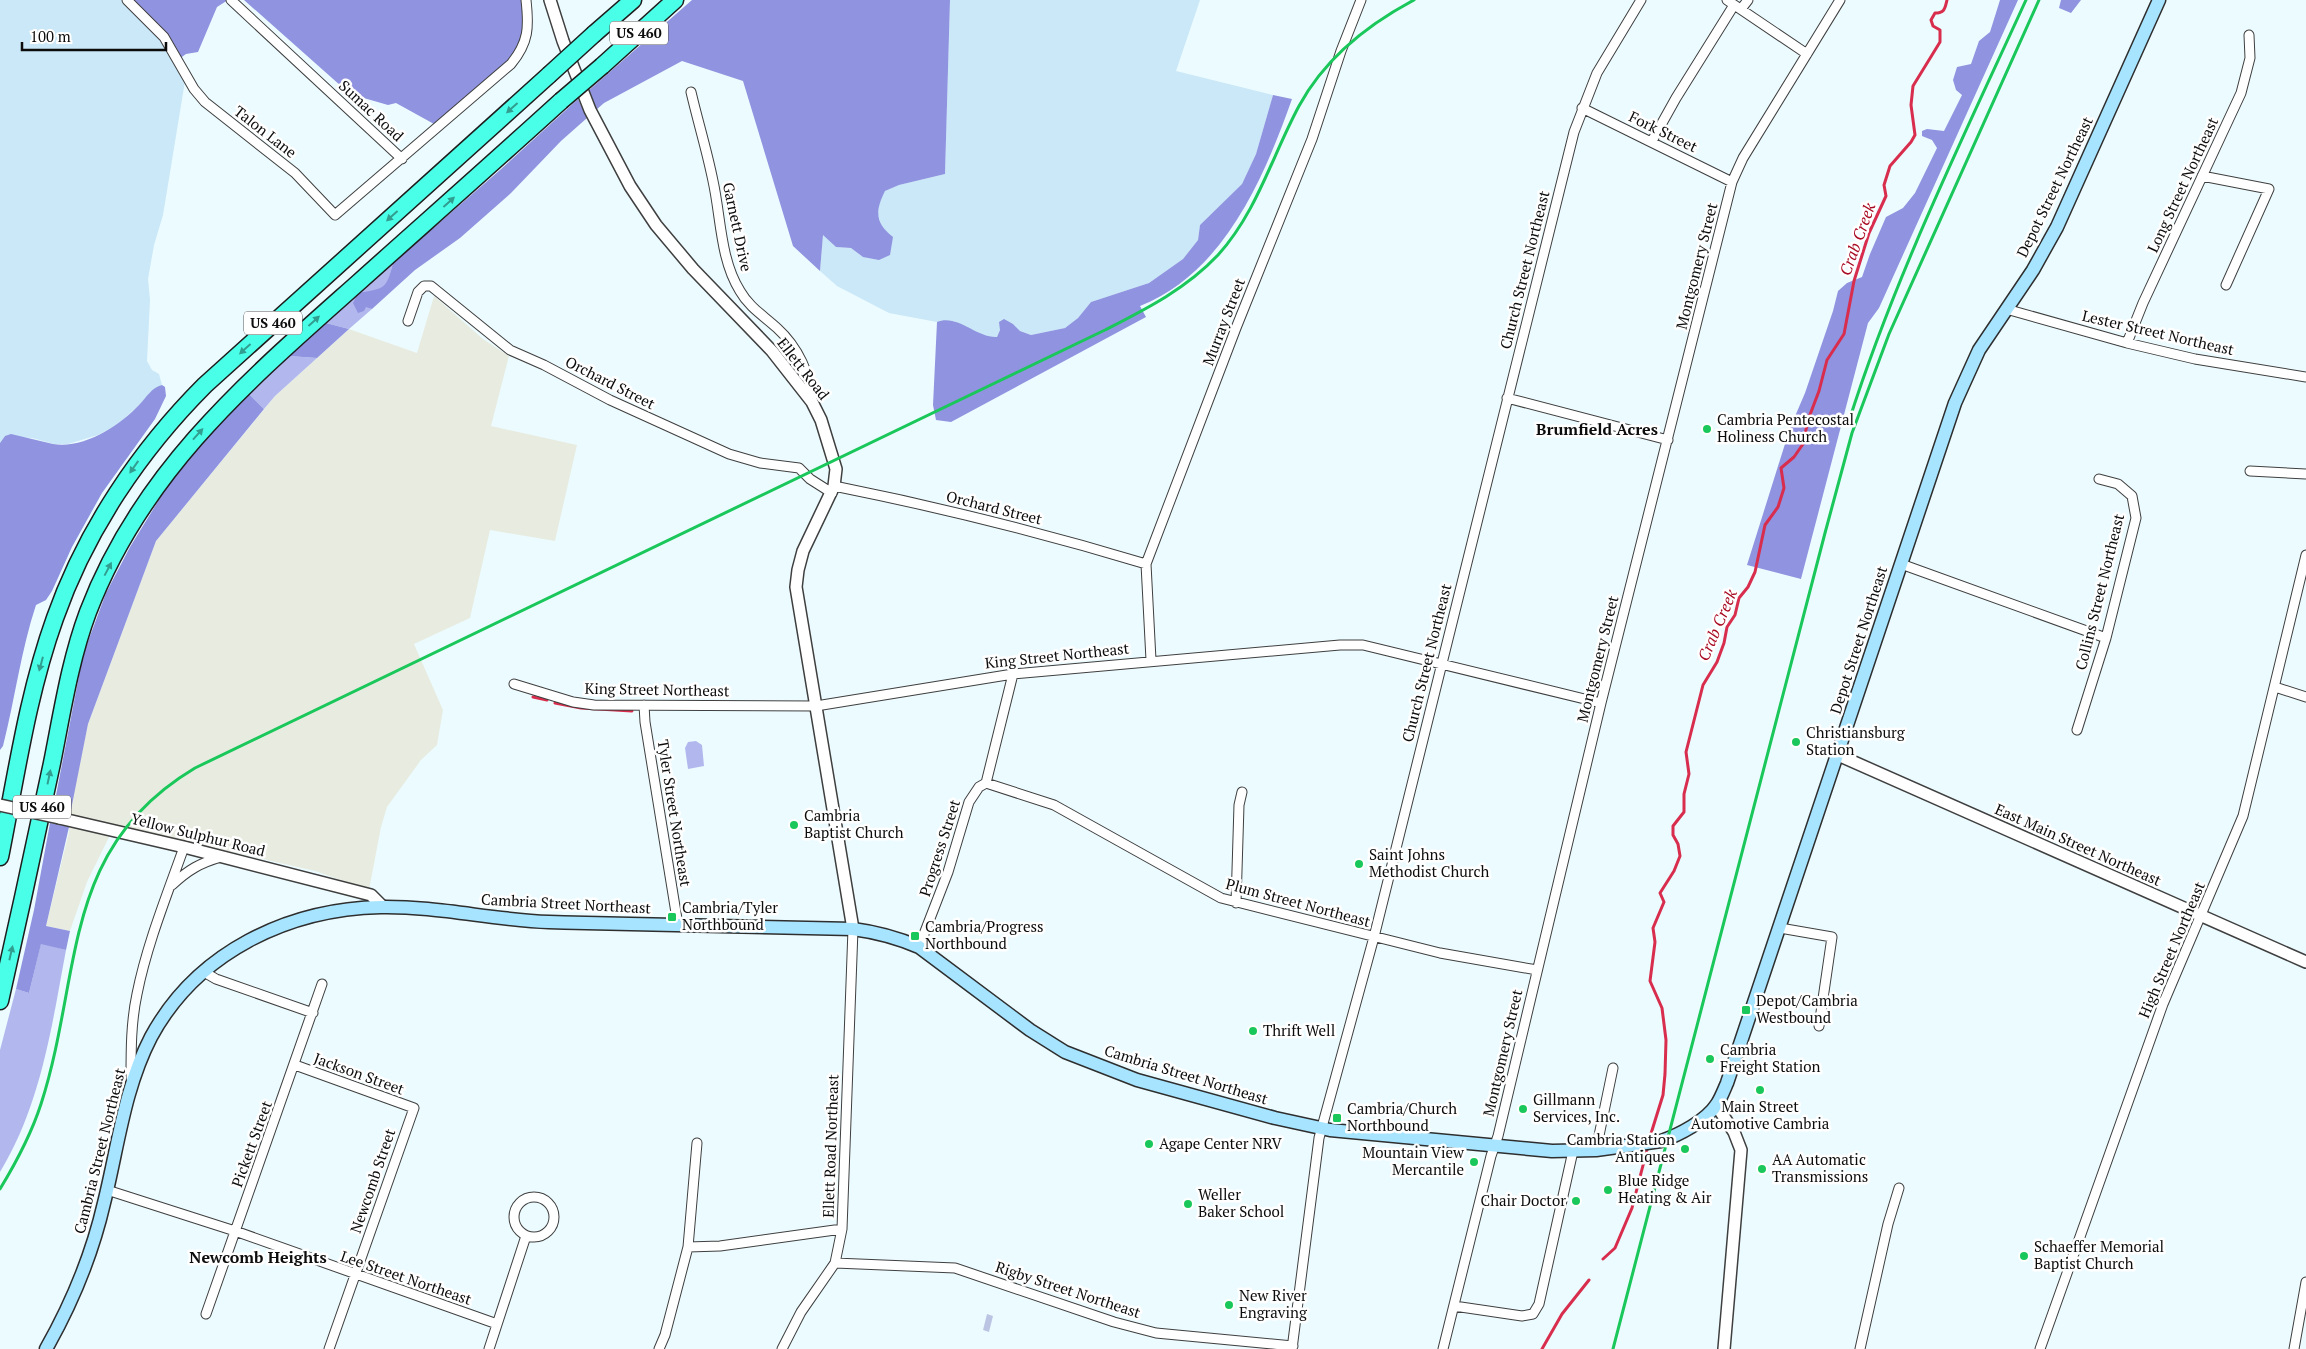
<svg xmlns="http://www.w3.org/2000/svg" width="2306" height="1349" viewBox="0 0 2306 1349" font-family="'PT Serif',serif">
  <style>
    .industrial { fill: #e8ece0 }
    .farmland { fill: #cae8f7 }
    .green { fill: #b2b8ed }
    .forest { fill: #9093df }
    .cemetery { fill: #bbc5e3 }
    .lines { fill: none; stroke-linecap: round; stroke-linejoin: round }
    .stream { stroke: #d82d4d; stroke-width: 3 }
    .minor-casing { stroke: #3f3f3f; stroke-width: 11 }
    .tertiary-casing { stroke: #3f3f3f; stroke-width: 14 }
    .secondary-casing { stroke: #2e2e2e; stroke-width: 15 }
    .motorway-casing { stroke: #1d1d1d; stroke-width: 19 }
    .minor { stroke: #fff; stroke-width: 9 }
    .tertiary { stroke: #fff; stroke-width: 11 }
    .secondary { stroke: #a7e4ff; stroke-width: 12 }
    .motorway { stroke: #4affe8; stroke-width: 16 }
    .rail { stroke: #1ac75a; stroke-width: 3 }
    .tertiary-bridge-casing { stroke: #3f3f3f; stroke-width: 14; stroke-linecap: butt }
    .motorway-bridge-casing { stroke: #1d1d1d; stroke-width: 19; stroke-linecap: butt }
    .tertiary-bridge { stroke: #fff; stroke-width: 11 }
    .motorway-bridge { stroke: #4affe8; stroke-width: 16 }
    .oneway { fill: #319e90 }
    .poi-dot { fill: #1ac75a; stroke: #fff; stroke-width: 2 }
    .labels { text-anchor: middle; stroke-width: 5; stroke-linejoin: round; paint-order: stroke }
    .shield { fill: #fff; stroke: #555; stroke-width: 1 }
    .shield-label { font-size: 14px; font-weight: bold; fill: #0c0c0c }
    .street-label { font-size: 15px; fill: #0c0c0c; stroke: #fff }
    .poi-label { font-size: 15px; fill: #0c0c0c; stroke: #fff; text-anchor: start }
    .water-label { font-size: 16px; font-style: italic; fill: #a80c23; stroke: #fff }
    .neighbourhood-label { font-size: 16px; font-weight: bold; fill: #0c0c0c; stroke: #fff }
  </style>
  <rect width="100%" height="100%" fill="#ecfbff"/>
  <path class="industrial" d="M434,296L483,339L509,356L491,426L577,445L555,541L490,530L470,618L414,644L443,710L437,745L421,760L387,807L381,827L369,890L315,871L115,825L87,882L70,931L46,926L69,832L71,805L88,724L156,541L275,396L349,329L417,353Z"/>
  <path class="farmland" d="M0,0H124L157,33L185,81L163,215L154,245L148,279L150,300L147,361L152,370L159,374L162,385L154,389L139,405L118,424L98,435L68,444H54L32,438L5,436L0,443Z
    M950,0H1200L1176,71L1273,95L1256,154L1242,184L1200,225L1198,240L1183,259L1149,283L1091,302L1078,318L1065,328L1031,335L1020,331L1013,324L1000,330L997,337H986L954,321L937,322L889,313L837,286L820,271L823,234L836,247L851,248L863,257L882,228L878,215L879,203L885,191L899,185L945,174Z"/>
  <path class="green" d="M393,263L388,282L366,306L372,309L349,329L326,323Z
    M289,356L317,358L275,396L264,409L248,393Z
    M696,741L702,745L704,766L688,769L685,748L688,742Z
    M41,943L66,950C52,1025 41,1105 0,1172V1050L16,989L29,993Z"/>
  <path class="forest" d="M131,0H228L217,7L198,52L186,54L179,59Z
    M244,0H521C522,13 526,30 521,42C514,63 453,108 434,124L396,103L388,105L350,94Z
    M692,0H950L945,174L899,185L885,191C875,211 875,223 893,237L890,255L879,260L863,257L851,248L836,247L823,235L820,271L793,246L743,81L682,61L604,103L596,110L588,91Z
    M2000,0H2018L1879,308L1868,323L1801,579L1747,565L1790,428L1805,393L1833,311L1838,291L1847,283L1862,277L1870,254L1886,217L1903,208L1915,193L1937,148L1932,140L1922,136V131L1927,129L1944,131L1962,95L1956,90L1953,80L1957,67L1971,64L1979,41L1990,32Z
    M2061,0H2081L2071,13L2059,8Z
    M1273,95L1292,99C1264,178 1224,273 1140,306L1146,317L951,422L936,420L933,405L937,322C958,314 976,338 997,337L1000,330L999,322L1004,319L1013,324L1020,331L1031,335L1065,328L1078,318L1091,302L1149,283L1183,259L1198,240L1200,225L1242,184L1256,154Z
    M578,99L587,118L561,141L511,193L460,238L415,270L372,309L366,307L364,311L358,313L353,303L358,293C385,288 386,290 393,263L500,170Z
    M326,323L349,329L317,358L289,356Z
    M162,385L165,387L166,396L155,419L102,493L72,547L52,591L46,600L36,605C21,650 15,699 3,746L0,750V443L5,436L11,434C25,437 39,441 53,444C84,449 119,426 139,405C146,398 152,387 162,385Z
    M248,393L264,409L156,541L88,724L70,815L53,811L83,655L106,593L130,547L168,485L200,444Z
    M50,823L69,827L46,926L70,931L66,950L41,944L29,993L16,989L34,910Z"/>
  <path class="cemetery" d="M987,1314L993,1316L989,1332L983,1330Z"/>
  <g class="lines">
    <path class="stream" d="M533,697L547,700
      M555,703L581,708L632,711
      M1649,1140L1663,1095L1665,1074L1666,1040L1662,1008L1650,981L1655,942L1653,928L1664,902L1660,893L1674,871L1680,856L1678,844L1673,835V826L1684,812V794L1689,774L1686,752L1703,685L1717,662L1724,643L1727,627L1735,615L1739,598L1748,587L1755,572L1765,525L1778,507L1784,488L1781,468L1794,457L1803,444L1808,420L1819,391L1827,360L1844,334L1854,281L1869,233L1886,196L1884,185L1890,166L1911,142L1915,135L1911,105L1913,86L1940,42V30L1933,26L1931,20L1935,13C1945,13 1945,8 1947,0
      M1603,1259L1615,1248L1632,1208L1648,1146
      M1542,1349L1562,1314L1589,1280"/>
    <g class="minor-casing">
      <path id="minor" d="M127,0L164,37L194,89L205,102L295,173L335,215L511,64C529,42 529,27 526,0
        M231,0L402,159
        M1727,0L1807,54
        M1741,9L1748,0
        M691,92C698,122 707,151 713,181C721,217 720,259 740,291C749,307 764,316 777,328C798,347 811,375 812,402
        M1582,108L1732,182
        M1652,141L1676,98L1734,5
        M2202,176L2269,189L2226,285
        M2006,309L2127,343L2195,359L2306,377
        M408,321L418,292L424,286H431L510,350L544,365L610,400L729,454L760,463L799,468L810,479L832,493
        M2127,343L2143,303L2241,93L2250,58L2249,35
        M1507,398L1668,440
        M2250,471L2306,474
        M834,486C939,507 1043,533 1146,564
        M1901,564L2106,638
        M1151,660L1146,564L1236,328L1312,139L1341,51L1361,0
        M514,684L573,702L594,705L816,706L1013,674L1340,645H1363L1601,703
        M2275,687L2306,697
        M644,705L645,722L678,925
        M2077,730L2106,638L2136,518L2132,496L2118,484L2099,479
        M986,783L1054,805L1221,898L1440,953L1537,970
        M172,885C188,870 200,863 221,857
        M1236,903L1239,805L1242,792
        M1780,928L1832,937L1819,1026
        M919,947L948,872L969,802L979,787L986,783L1013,674
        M204,972L216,979L313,1013
        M295,1065L414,1108L329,1349
        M131,1078C131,1050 131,1022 137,994C147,944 167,895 184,847
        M1596,1150L1613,1068
        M107,1190L235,1231L497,1324
        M514 1217a20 20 0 1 1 40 0a20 20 0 1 1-40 0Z
        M688,1247L720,1246L842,1229
        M835,1263L955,1268L1114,1322L1156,1333L1293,1346
        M1454,1306L1522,1316L1533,1314L1539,1304L1573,1151
        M206,1314L322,984
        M489,1349L526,1236
        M659,1349L665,1335L688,1247L697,1143
        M782,1349L801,1312L835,1263L842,1229L853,929
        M1292,1349L1319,1138L1374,937L1574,132L1597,73L1641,0
        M1443,1349L1491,1156L1498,1136L1601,703L1732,182L1743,158L1840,0
        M1860,1349L1888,1224L1899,1188
        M2040,1349L2163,1004L2243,816L2306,555
        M2294,1349L2306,1282"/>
    </g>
    <g class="tertiary-casing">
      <path id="tertiary" d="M550,0L563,41L590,110L630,186L656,225L693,269L772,351L812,402L821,420L836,469L834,486L803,551L798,570L796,587L853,929
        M1838,755L2306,962
        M59,818L184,847L371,895L383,907
        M1716,1105L1734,1132L1741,1150L1724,1349"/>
    </g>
    <g class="secondary-casing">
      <path id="secondary" d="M46,1349C72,1303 92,1255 104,1203C118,1147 124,1089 151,1037C197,952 288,909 381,907C437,906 493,920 549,922C650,925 751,926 853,929C876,932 898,938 919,947L1030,1030L1065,1052L1137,1080L1275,1118L1330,1130L1552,1151L1596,1150L1661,1141C1679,1135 1706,1121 1717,1104C1721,1098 1724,1090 1727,1083L1955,403L1979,350L2033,270L2057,227L2159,0"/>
    </g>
    <g class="motorway-casing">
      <path id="motorway" d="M594,34L633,0
        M602,66L675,0
        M0,857C16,777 27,696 55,618C86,530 140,450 205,385L549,75
        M0,1001C18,922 35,842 52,763C62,713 70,660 88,612C142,470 249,380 359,282C426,222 494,162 561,101"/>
    </g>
    <use href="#minor" class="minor"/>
    <use href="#tertiary" class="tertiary"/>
    <use href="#secondary" class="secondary"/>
    <use href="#motorway" class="motorway"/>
    <path class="rail" d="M1849,421C1895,276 1963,138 2026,0
      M0,1189C17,1161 31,1135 41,1104C83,974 59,849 195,768L1105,330C1146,309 1186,289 1218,255C1257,212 1272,156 1299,106C1325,58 1367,25 1414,0
      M1613,1349L1825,533L1852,433L1889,334L2039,0"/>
    <g class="tertiary-bridge-casing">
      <path id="tertiary-bridge" d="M0,805L59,818"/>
    </g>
    <g class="motorway-bridge-casing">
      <path id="motorway-bridge" d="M549,75L594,34
        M561,101L602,66"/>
    </g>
    <use href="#tertiary-bridge" class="tertiary-bridge"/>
    <use href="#motorway-bridge" class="motorway-bridge"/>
  </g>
  <defs><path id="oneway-solid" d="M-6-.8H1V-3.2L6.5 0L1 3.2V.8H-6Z" transform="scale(1.25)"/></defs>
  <g class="oneway">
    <use href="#oneway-solid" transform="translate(512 108) rotate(138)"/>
    <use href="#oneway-solid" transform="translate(449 202) rotate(-42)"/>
    <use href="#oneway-solid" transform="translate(392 216) rotate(138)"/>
    <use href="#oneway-solid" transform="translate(314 321) rotate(-42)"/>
    <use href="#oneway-solid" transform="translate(245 349) rotate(138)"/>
    <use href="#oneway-solid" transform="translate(198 434) rotate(-48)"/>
    <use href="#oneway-solid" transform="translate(134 467) rotate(125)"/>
    <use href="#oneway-solid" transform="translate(108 569) rotate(-62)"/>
    <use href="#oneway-solid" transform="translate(41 664) rotate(105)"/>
    <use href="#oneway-solid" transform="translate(49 777) rotate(-78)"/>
    <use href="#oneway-solid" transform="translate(11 953) rotate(-77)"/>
  </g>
  <g class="poi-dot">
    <circle cx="1707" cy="429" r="5"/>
    <circle cx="1796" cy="742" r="5"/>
    <circle cx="794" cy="825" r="5"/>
    <circle cx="1359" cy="864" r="5"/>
    <rect x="667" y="912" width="10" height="10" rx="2.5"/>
    <rect x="910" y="931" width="10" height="10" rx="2.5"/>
    <rect x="1741" y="1005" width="10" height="10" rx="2.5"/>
    <circle cx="1253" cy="1031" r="5"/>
    <circle cx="1710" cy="1059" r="5"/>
    <circle cx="1760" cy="1090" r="5"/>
    <circle cx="1523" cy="1109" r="5"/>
    <rect x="1332" y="1113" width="10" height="10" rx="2.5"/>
    <circle cx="1149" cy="1144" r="5"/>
    <circle cx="1685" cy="1149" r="5"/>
    <circle cx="1474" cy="1162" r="5"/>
    <circle cx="1762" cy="1169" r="5"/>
    <circle cx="1608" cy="1190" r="5"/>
    <circle cx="1576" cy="1201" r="5"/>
    <circle cx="1188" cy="1204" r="5"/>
    <circle cx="2024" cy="1256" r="5"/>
    <circle cx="1229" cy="1305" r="5"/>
  </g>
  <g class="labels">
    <g class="shield">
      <rect x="610" y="21.5" width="58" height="23" rx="4"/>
      <rect x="244" y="311.5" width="58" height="23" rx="4"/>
      <rect x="13" y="795.5" width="58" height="23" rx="4"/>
    </g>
    <g class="shield-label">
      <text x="639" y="38">US 460</text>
      <text x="273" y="328">US 460</text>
      <text x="42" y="812">US 460</text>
    </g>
    <g class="street-label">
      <text transform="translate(371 111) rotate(43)" y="5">Sumac Road</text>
      <text transform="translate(265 132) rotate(38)" y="5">Talon Lane</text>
      <text transform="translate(1663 132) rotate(26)" y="5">Fork Street</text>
      <text transform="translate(2183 185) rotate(-65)" y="5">Long Street Northeast</text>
      <text transform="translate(2055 187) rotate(-64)" y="5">Depot Street Northeast</text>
      <text transform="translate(737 227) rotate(78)" y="5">Garnett Drive</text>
      <text transform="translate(1697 266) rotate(-76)" y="5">Montgomery Street</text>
      <text transform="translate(1525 270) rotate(-76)" y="5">Church Street Northeast</text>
      <text transform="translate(1224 322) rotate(-69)" y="5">Murray Street</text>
      <text transform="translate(2158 333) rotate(13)" y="5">Lester Street Northeast</text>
      <text transform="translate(803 369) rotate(52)" y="5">Ellett Road</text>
      <text transform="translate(610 383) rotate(27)" y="5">Orchard Street</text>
      <text transform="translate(994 508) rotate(14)" y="5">Orchard Street</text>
      <text transform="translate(2100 592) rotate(-76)" y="5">Collins Street Northeast</text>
      <text transform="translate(1859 640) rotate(-72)" y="5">Depot Street Northeast</text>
      <text transform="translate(1057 656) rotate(-6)" y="5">King Street Northeast</text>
      <text transform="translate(1598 659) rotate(-76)" y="5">Montgomery Street</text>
      <text transform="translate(1427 663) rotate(-76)" y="5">Church Street Northeast</text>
      <text transform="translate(657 690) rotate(1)" y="5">King Street Northeast</text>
      <text transform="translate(674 813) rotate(81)" y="5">Tyler Street Northeast</text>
      <text transform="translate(198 835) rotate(14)" y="5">Yellow Sulphur Road</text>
      <text transform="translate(2078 845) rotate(24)" y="5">East Main Street Northeast</text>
      <text transform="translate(940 848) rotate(-72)" y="5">Progress Street</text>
      <text transform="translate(1298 903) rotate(15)" y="5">Plum Street Northeast</text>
      <text transform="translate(566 904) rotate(3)" y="5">Cambria Street Northeast</text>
      <text transform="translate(2172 950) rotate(-67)" y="5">High Street Northeast</text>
      <text transform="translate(1503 1053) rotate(-77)" y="5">Montgomery Street</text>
      <text transform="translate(359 1074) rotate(20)" y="5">Jackson Street</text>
      <text transform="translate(1186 1075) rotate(17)" y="5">Cambria Street Northeast</text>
      <text transform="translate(252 1144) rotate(-70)" y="5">Pickett Street</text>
      <text transform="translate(831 1146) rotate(-88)" y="5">Ellett Road Northeast</text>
      <text transform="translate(100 1151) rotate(-76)" y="5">Cambria Street Northeast</text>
      <text transform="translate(373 1181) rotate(-71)" y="5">Newcomb Street</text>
      <text transform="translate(406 1278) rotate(19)" y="5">Lee Street Northeast</text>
      <text transform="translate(1068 1290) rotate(18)" y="5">Rigby Street Northeast</text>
    </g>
    <g class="poi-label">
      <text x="1717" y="425">Cambria Pentecostal<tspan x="1717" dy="17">Holiness Church</tspan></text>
      <text x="1806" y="738">Christiansburg<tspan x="1806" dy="17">Station</tspan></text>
      <text x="804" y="821">Cambria<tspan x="804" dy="17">Baptist Church</tspan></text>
      <text x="1369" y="860">Saint Johns<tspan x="1369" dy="17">Methodist Church</tspan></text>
      <text x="682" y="913">Cambria/Tyler<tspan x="682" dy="17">Northbound</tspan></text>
      <text x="925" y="932">Cambria/Progress<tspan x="925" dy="17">Northbound</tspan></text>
      <text x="1756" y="1006">Depot/Cambria<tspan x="1756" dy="17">Westbound</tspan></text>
      <text x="1263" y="1036">Thrift Well</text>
      <text x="1720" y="1055">Cambria<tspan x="1720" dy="17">Freight Station</tspan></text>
      <text x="1533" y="1105">Gillmann<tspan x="1533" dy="17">Services, Inc.</tspan></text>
      <text x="1760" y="1112" text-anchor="middle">Main Street<tspan x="1760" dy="17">Automotive Cambria</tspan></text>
      <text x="1347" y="1114">Cambria/Church<tspan x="1347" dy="17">Northbound</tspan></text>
      <text x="1675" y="1145" text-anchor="end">Cambria Station<tspan x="1675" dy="17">Antiques</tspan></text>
      <text x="1159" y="1149">Agape Center NRV</text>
      <text x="1464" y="1158" text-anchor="end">Mountain View<tspan x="1464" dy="17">Mercantile</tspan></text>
      <text x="1772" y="1165">AA Automatic<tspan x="1772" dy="17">Transmissions</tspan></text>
      <text x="1618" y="1186">Blue Ridge<tspan x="1618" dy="17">Heating &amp; Air</tspan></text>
      <text x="1198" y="1200">Weller<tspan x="1198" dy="17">Baker School</tspan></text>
      <text x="1566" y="1206" text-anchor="end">Chair Doctor</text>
      <text x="2034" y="1252">Schaeffer Memorial<tspan x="2034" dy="17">Baptist Church</tspan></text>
      <text x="1239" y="1301">New River<tspan x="1239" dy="17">Engraving</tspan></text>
    </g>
    <g class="water-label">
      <text transform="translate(1857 239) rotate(-70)" y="6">Crab Creek</text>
      <text transform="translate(1717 625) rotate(-67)" y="6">Crab Creek</text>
    </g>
    <g class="neighbourhood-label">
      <text x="1597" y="435">Brumfield Acres</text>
      <text x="258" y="1263">Newcomb Heights</text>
    </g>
  </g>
  <path d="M22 42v8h144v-8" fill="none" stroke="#0c0c0c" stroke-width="2.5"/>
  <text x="30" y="42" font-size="15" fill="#0c0c0c" stroke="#ffffff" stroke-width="4" paint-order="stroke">100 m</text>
</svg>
